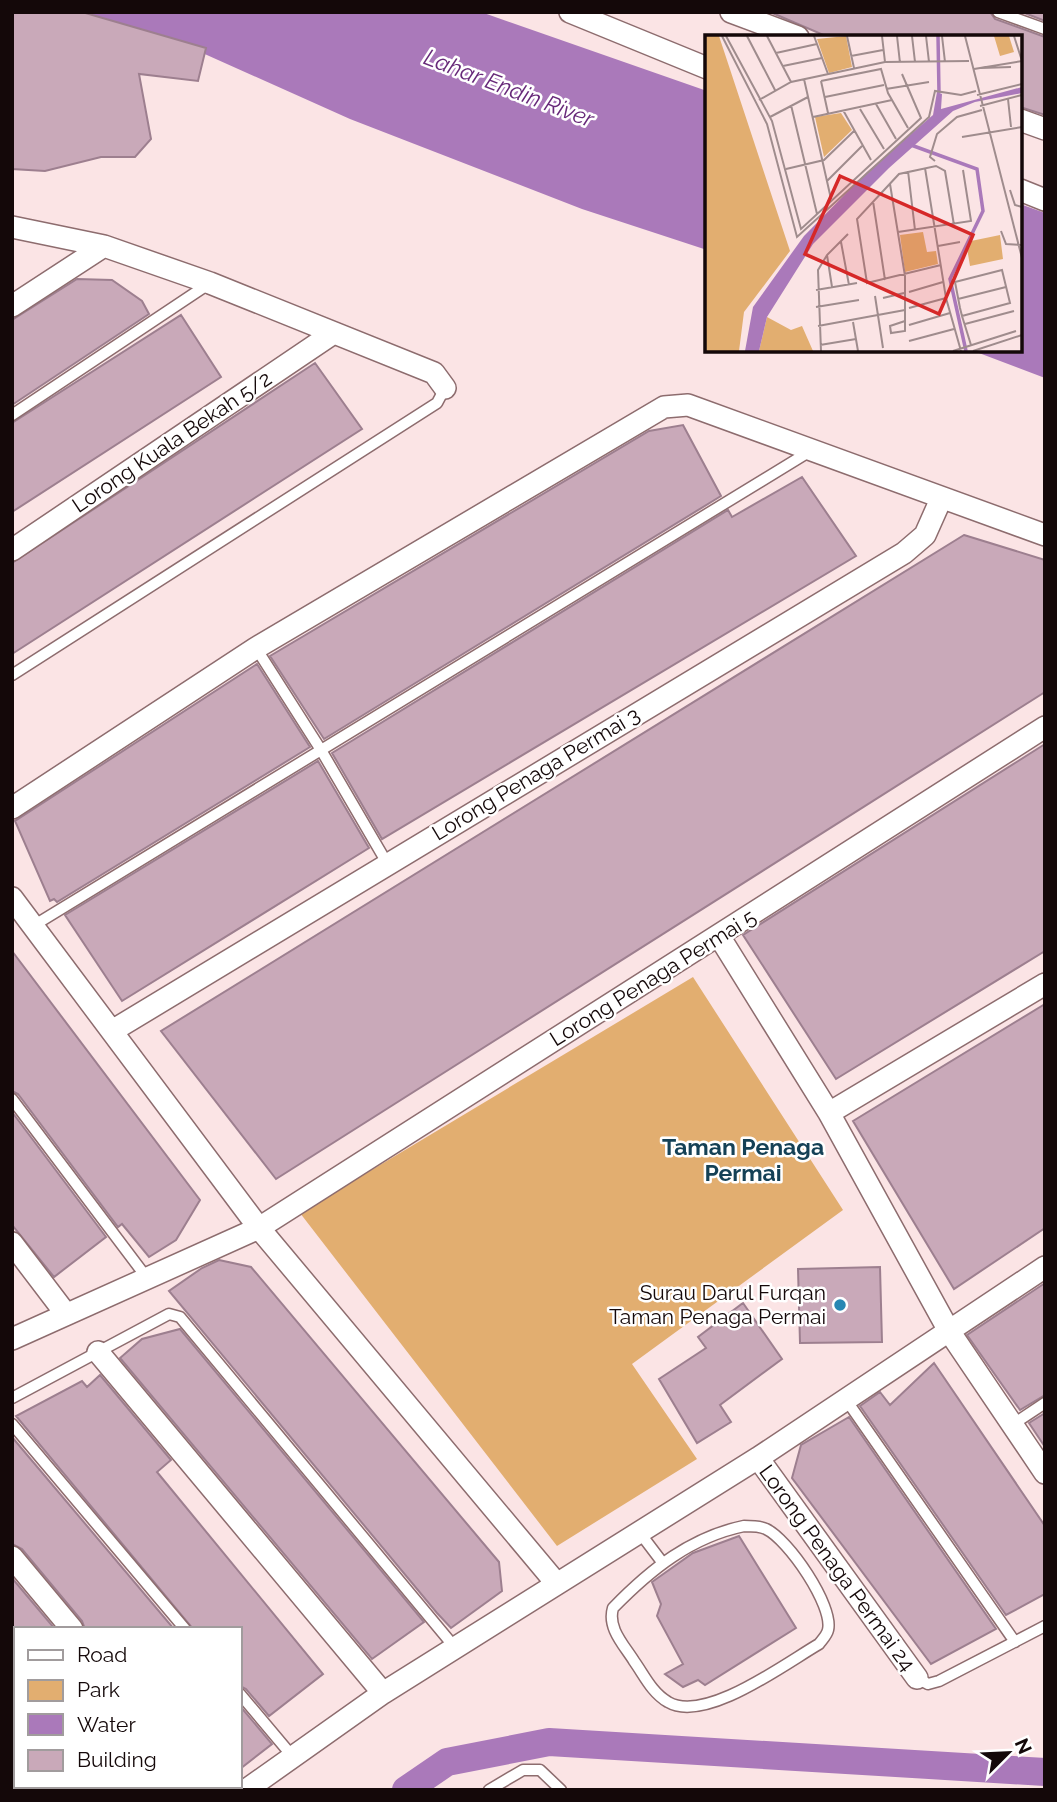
<svg xmlns="http://www.w3.org/2000/svg" width="1057" height="1802" viewBox="0 0 1057 1802" font-family="Raleway,sans-serif">
  <style>
    .green { fill: #e2ae70 }
    .water { fill: #aa79ba }
    .lines { fill: none; stroke-linecap: round; stroke-linejoin: round }
    .canal { stroke: #aa79ba; stroke-width: 28 }
    .building { fill: #c9a9b9; stroke: #9d7f8f; stroke-width: 2 }
    .lane-casing { stroke: #8d6c6e; stroke-width: 13 }
    .street-casing { stroke: #8d6c6e; stroke-width: 24 }
    .lane { stroke: #fff; stroke-width: 10 }
    .street { stroke: #fff; stroke-width: 21 }
    .poi-dot { fill: #2787b3; stroke: #fff; stroke-width: 2.5 }
    .labels { text-anchor: middle; stroke-width: 5; stroke-linejoin: round; paint-order: stroke }
    .street-label { font-size: 21px; fill: #140809; stroke: #fff }
    .poi-label { font-size: 21px; fill: #140809; stroke: #fff; text-anchor: end }
    .water-label { font-size: 23px; font-style: italic; fill: #672979; stroke: #fff }
    .neighbourhood-label { font-size: 23px; font-weight: bold; fill: #154156; stroke: #fff }
    .inset-river { fill: none; stroke: #aa79ba; stroke-width: 3.5 }
    .inset-road { fill: none; stroke: #9f8c8d; stroke-width: 2 }
    .view { fill: #d62828; fill-opacity: 0.15; stroke: #d62828; stroke-width: 3.5 }
    .inset-edge { fill: none; stroke: #140809; stroke-width: 3.5 }
  </style>
  <rect width="100%" height="100%" fill="#fbe4e5"/>
  <path class="green" d="M693,977L843,1210L632,1364L697,1459L557,1546L300,1213Z"/>
  <path class="water" d="M12,12H481L707,91V250L582,209L350,119L160,34L12,36Z
    M1020,204L1045,213V378L971,350H1020Z"/>
  <g class="lines">
    <path class="canal" d="M406,1790L447,1762L549,1742L1045,1772"/>
  </g>
  <path class="building" d="M12,12H82L206,48L198,81L139,74L151,139L135,157H101L45,171L12,169Z
    M770,12H990L995,19L1045,37V115L1020,107V37H828Z
    M1022,12H1045V21Z
    M77,279L112,280L142,301L149,314L12,405V320Z
    M181,315L221,377L12,512V423Z
    M315,363L362,429L12,654V563Z
    M683,425L721,496L324,739L270,656L649,431Z
    M802,477L856,556L382,839L332,753L728,510L732,517Z
    M964,535L1045,560V692L276,1179L161,1031Z
    M257,664L310,747L57,902L54,899L50,901L15,821Z
    M1045,744V951L836,1079L743,935Z
    M318,761L369,848L122,1001L65,915Z
    M12,951L200,1200L176,1240L149,1257L122,1224L118,1227L18,1094L12,1091Z
    M1045,1004V1228L954,1289L853,1121Z
    M12,1112L106,1237L54,1277L12,1225Z
    M219,1260L251,1267L499,1562L502,1591L451,1628L437,1613L169,1291L202,1268Z
    M880,1267L882,1342L800,1343L798,1269Z
    M1045,1283V1395L1020,1410L967,1335Z
    M743,1303L782,1359L720,1405L731,1422L697,1443L659,1379L706,1348L698,1337Z
    M180,1329L424,1622L372,1659L120,1358L142,1339Z
    M934,1363L1045,1526V1594L1006,1615L860,1406L880,1392L890,1405Z
    M100,1375L171,1460L157,1472L323,1674L269,1716L246,1689L240,1686V1629H193L16,1416L82,1381L87,1387Z
    M1045,1413V1447L1029,1423Z
    M849,1417L996,1629L931,1664L792,1478L801,1445Z
    M12,1437L174,1629H85L82,1621L22,1549L12,1544Z
    M739,1536L796,1628L705,1685L698,1680L683,1687L665,1674L683,1664L657,1616L661,1604L652,1582L693,1553Z
    M12,1578L55,1629H12Z
    M240,1706L272,1744L240,1769Z"/>
  <g class="lines">
    <g class="lane-casing">
      <path id="lane" d="M998,12L1045,29
        M12,415L210,283
        M256,648L321,750L387,863
        M12,675L437,403L445,388
        M33,926L812,450
        M12,1099L147,1278
        M12,1398L169,1314L180,1317L457,1650
        M847,1401L1015,1642
        M12,1424L185,1629
        M1012,1425L1045,1403
        M744,1526C751,1526 760,1526 766,1529C788,1539 834,1606 828,1630C827,1635 822,1640 819,1644C786,1663 705,1724 668,1702C652,1693 644,1675 634,1661C624,1645 607,1628 613,1608C651,1569 691,1537 744,1526Z
        M640,1533L662,1562
        M917,1678L928,1684L939,1681L1045,1626
        M240,1694L293,1757
        M12,1720L16,1724
        M70,1786L73,1790
        M489,1790L523,1770H540L561,1790"/>
    </g>
    <g class="street-casing">
      <path id="street" d="M570,12L707,68
        M731,12L798,37
        M1020,120L1045,129
        M1020,190L1045,200
        M12,227L104,246L210,283L434,373L445,388
        M12,306L104,246
        M12,550L332,334
        M12,808L256,648L664,407L688,405L1045,535
        M12,898L259,1228L557,1584
        M719,936L829,1113L949,1331L1045,1473
        M112,1031L904,553L925,535L941,499
        M829,1113L1045,984
        M12,1243L66,1314
        M12,1339L259,1228L1045,727
        M98,1352L383,1693
        M758,1458L917,1678
        M12,1557L72,1629
        M205,1786L208,1790
        M246,1790L383,1693L758,1458L1045,1267"/>
    </g>
    <use href="#lane" class="lane"/>
    <use href="#street" class="street"/>
  </g>
  <circle class="poi-dot" cx="840" cy="1305" r="7"/>
  <g class="labels">
    <g class="street-label">
      <text transform="translate(172 442) rotate(-34)" y="7">Lorong Kuala Bekah 5/2</text>
      <text transform="translate(536 774) rotate(-31)" y="7">Lorong Penaga Permai 3</text>
      <text transform="translate(653 978) rotate(-32)" y="7">Lorong Penaga Permai 5</text>
      <text transform="translate(837 1568) rotate(54)" y="7">Lorong Penaga Permai 24</text>
    </g>
    <g class="poi-label">
      <text x="826" y="1300">Surau Darul Furqan<tspan x="826" dy="24">Taman Penaga Permai</tspan></text>
    </g>
    <g class="water-label">
      <text transform="translate(509 88) rotate(21)" y="8">Lahar Endin River</text>
    </g>
    <g class="neighbourhood-label">
      <text x="743" y="1155">Taman Penaga<tspan x="743" dy="26">Permai</tspan></text>
    </g>
  </g>
  <g transform="translate(705 35)">
    <rect width="317" height="317" fill="#fbe4e5"/>
    <path d="M0,1H14L85,216L39,277L34,316H0ZM141,1L147,32L124,38L112,4ZM289,1H304L309,17L295,21ZM136,78L147,95L119,122L110,82ZM218,197L222,217L231,216L233,229L200,237L195,200ZM295,200L298,224L265,231L262,213L266,206ZM62,282L86,295L97,291L108,316H54Z" fill="#e2ae70"/>
    <path d="M317,52V58L270,67L248,76L184,133L108,209L62,282L54,316H40L48,272L99,201L162,137L228,80L232,57L237,59L236,74Z" fill="#aa79ba"/>
    <path class="inset-river" d="M233,1L234,58M206,110L272,134L278,176L245,244L261,316"/>
    <path class="inset-road" d="M17,1L62,89L92,202L224,82L230,56L256,60L271,56M21,1L67,86L96,194L216,83L197,39M42,1L70,55M62,1L86,47M109,1L123,39M142,1L149,33M177,1L180,27M192,1L195,28M207,1L210,27M221,1L224,27M237,1L240,27M260,1L317,223M309,1L317,26M71,18L112,9M146,21L178,15M78,31L117,23M276,33L306,32M269,34L317,26M99,44L126,164M116,46L176,34L183,58L203,93M116,46L123,78M181,54L224,47M272,60L317,49M120,62L179,50M303,64L306,92M54,65L86,47L180,27L264,26M171,69L191,104M86,70L112,179M275,71L317,60M155,74L179,114M138,75L166,125M65,82L103,62M108,82L187,65M257,102L317,92M230,126L225,122L232,99L252,82L277,75M220,133L241,263L256,316M81,134L119,125L149,96M203,136L210,195M122,146L157,111M185,149L200,241V296L186,298L185,291L200,286M305,155L310,170L317,172M168,166L180,245M296,196L301,209L317,210M193,197L266,186L258,135M136,207L144,250M233,211L255,207M122,220L127,252M236,230L162,248L152,184L194,139L231,131L240,136L249,190M111,255L152,248M204,257L238,247M170,261L178,313M178,263L199,258M253,264L301,252M111,272L154,265M204,273L241,263M257,281L305,268L297,235L250,247L255,273L257,281L266,310M148,287L153,316M260,289L309,276M204,290L245,278M113,291L200,275M204,306L249,294M115,310L151,304M116,316L113,235L122,220L143,199M248,316L311,296M268,316L317,300"/>
    <path class="view" d="M135,141L268,200L234,279L100,219Z"/>
    <rect width="317" height="317" class="inset-edge"/>
  </g>
  <rect width="1057" height="1802" fill="none" stroke="#140809" stroke-width="28"/>
  <rect x="14" y="1627" width="228" height="161" fill="#ffffff" stroke="#a19c9d" stroke-width="2"/>
  <rect x="28" y="1650" width="35" height="10" fill="#ffffff" stroke="#a19c9d" stroke-width="2"/>
  <text x="77" y="1662" font-size="21" fill="#140809">Road</text>
  <rect x="28" y="1680" width="35" height="21" fill="#e2ae70" stroke="#a19c9d" stroke-width="2"/>
  <text x="77" y="1697" font-size="21" fill="#140809">Park</text>
  <rect x="28" y="1714" width="35" height="21" fill="#aa79ba" stroke="#a19c9d" stroke-width="2"/>
  <text x="77" y="1732" font-size="21" fill="#140809">Water</text>
  <rect x="28" y="1750" width="35" height="21" fill="#c9a9b9" stroke="#a19c9d" stroke-width="2"/>
  <text x="77" y="1767" font-size="21" fill="#140809">Building</text>
  <g transform="translate(1008 1753) rotate(66)" stroke="#ffffff" stroke-width="5" paint-order="stroke">
  <path d="M0-5L12 26L0 18L-12 26Z" fill="#140809"/>
  <text y="-10" font-size="19" font-weight="bold" text-anchor="middle" fill="#140809">N</text>
  </g>
</svg>
